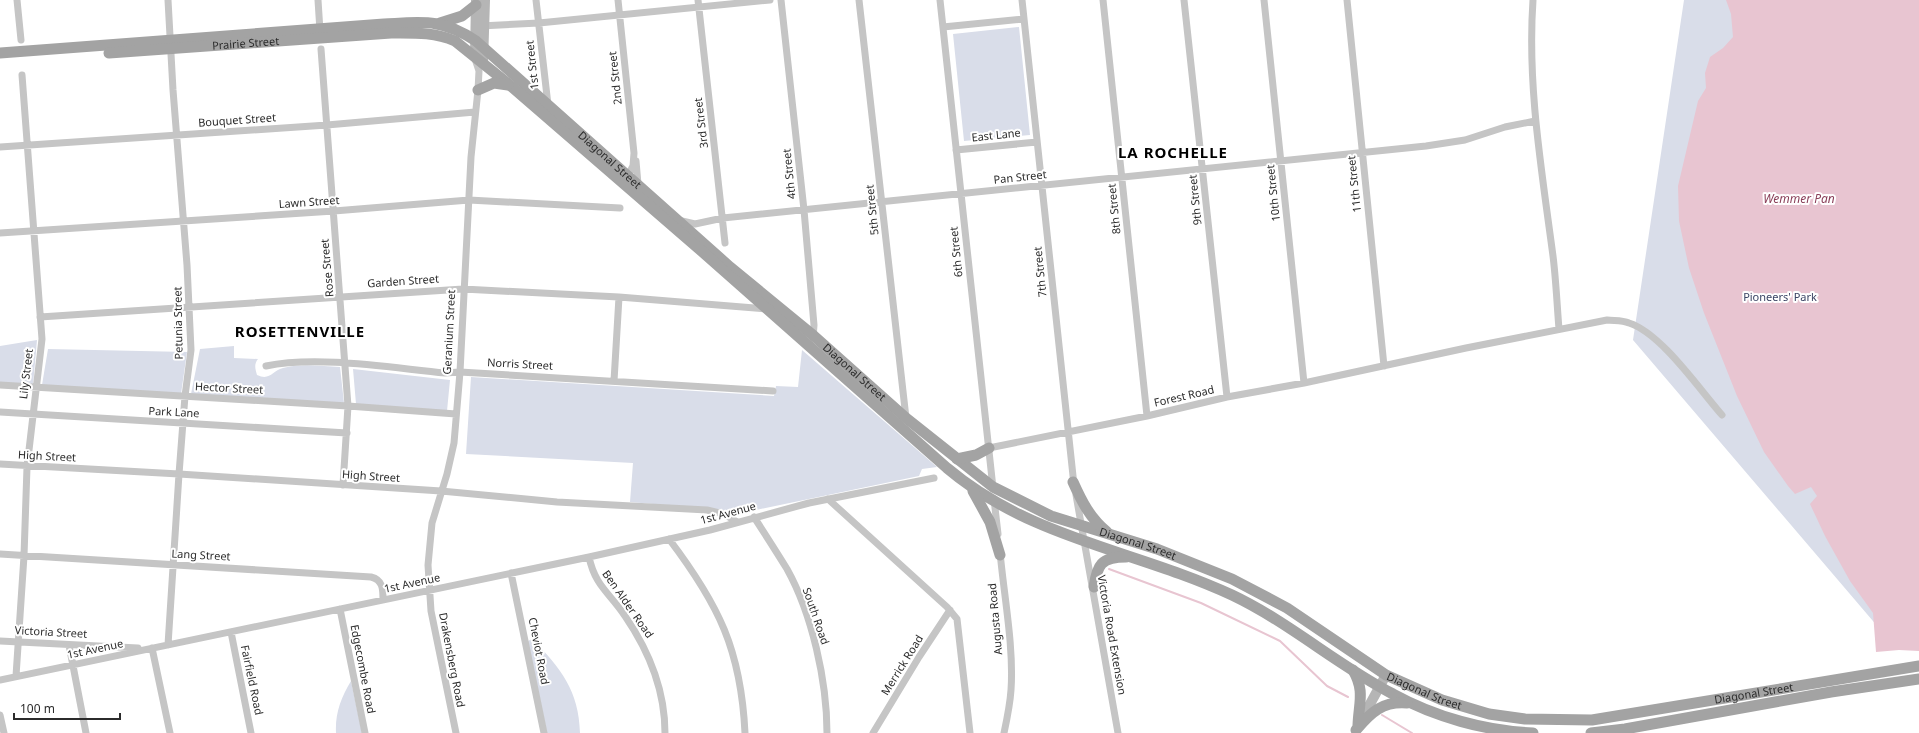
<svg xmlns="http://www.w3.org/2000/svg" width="1919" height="733" viewBox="0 0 1919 733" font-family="'Noto Sans',sans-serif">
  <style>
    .green { fill: #d9dde9 }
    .water { fill: #e8c5d1 }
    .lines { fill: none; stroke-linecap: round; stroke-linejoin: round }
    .stream { stroke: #e8c5d1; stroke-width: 2 }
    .street { stroke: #c5c5c5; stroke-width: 7 }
    .secondary { stroke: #b5b5b5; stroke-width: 10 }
    .primary { stroke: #a3a3a3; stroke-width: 11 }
    .labels { text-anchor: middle; stroke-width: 4; stroke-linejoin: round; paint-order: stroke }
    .street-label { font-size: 11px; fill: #2b2b2b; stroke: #fff }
    .park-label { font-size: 11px; fill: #3b4464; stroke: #fff }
    .water-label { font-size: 12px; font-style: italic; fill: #893e58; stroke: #fff }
    .district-label { font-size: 15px; font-weight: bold; letter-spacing: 1px; fill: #000; stroke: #fff }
  </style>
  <rect width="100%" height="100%" fill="#fff"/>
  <path class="green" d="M1684,0H1919L1890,641L1633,340Z
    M1019,27L1030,135L964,141L953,34Z
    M37,340L33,385L0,382V346Z
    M234,346V358L258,359C254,364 255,368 257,375C270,381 272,371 283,368C301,363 322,366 340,367L344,403L191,394L200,349Z
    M48,349L187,352L181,394L42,385Z
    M802,350L937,467L922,469L919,476L746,512L630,502L633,463L466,454L471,377L774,396L776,386L798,387Z
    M353,369L450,380L447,411L356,404Z
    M532,639C561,668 579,691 580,733H547L528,641Z
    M351,681L362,733H336C335,713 341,698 351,681Z"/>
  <path class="water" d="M1726,0H1919V651L1899,650L1876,652L1873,613L1850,581L1825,536L1810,504L1817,496L1811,487L1795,494L1788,486L1764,452L1737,396L1704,313L1689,268L1679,221L1678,186L1698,101L1706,88L1705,73L1710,57L1723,48L1733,37L1731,14Z"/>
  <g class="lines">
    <path class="stream" d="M1109,569L1201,603L1280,641L1327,686L1348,697
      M1382,715L1412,733"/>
    <path class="street" d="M17,0L21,40
      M168,0L173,90L187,265L191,350L185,396L179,474L168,645
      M318,0L320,31
      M536,0L548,105
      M618,0L634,153L633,166L626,179
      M698,0L725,243
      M781,0L804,210L814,325L813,338
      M859,0L906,418
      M940,0L993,488
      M1022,0L1074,485
      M1103,0L1147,416
      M1184,0L1227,397
      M1264,0L1304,383
      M1347,0L1384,366
      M1533,0C1527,86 1542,172 1553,256C1556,280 1557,305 1559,329
      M480,26L539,23L770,0
      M943,27L1024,19
      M321,49L348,406L343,485
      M0,147L327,125L475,112
      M956,150L1037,142
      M636,161L638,184
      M682,221L695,224L723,218L1426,146L1465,140L1505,127L1535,121
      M0,233L334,211L469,200L620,208
      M40,317L463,289L619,297L766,309
      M266,366C318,355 392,368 445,373L460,372L773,391
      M614,381L619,297
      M0,385L348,406L456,414
      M0,412L347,433
      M989,448L1147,416L1227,397L1304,383L1466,348L1607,320C1614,321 1622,320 1629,323C1661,333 1699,389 1722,415
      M0,464L179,474L441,491L557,502L707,510L724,514L737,522
      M1076,495L1118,733
      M828,499L947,607L957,619L970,733
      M994,499L998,534
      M754,517C765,534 776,551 787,569C812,614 827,681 827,733
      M669,539C719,605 741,650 745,733
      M1000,552C1004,596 1014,647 1011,690C1010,705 1007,719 1004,733
      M0,554L371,577C383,580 383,589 383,600
      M589,557C595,586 610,593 625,616C649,651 665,690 665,733
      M511,573L544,733
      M340,609L365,733
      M231,632L251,733
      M0,641L138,648
      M69,645L86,733
      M152,648L170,733
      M16,676L24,556L27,467L42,339L22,75
      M0,680L589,557L710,530L809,503L934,478
      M0,715L4,733
      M456,733L431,611L428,565L432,523L447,474L454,443L460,372L471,157L478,90L479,71L475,59
      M873,733L919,657L950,610"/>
    <path class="secondary" d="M475,56L476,0
      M483,63L485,0
      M1359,724L1386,675"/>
    <g class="primary">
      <path d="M440,23L462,16L476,5"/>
      <path id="s1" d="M0,53L384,24C422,22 442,18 476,41L730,267L814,336L906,418L993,487L1051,516L1157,549L1232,579L1287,608L1386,675L1442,700L1489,714L1525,719L1592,720L1919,666"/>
      <path id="s2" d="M109,53L391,33C414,33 434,32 455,41L511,86L697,247L947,468C1031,539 1135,550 1232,595C1289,622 1337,665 1393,694C1435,717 1485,731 1533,733"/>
      <path d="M478,90L494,83L508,85"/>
      <path d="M957,459L976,455L989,448"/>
      <path d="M1073,482C1082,502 1090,518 1107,532"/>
      <path d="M973,491L990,522L1000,555"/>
      <path d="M1094,587C1097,565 1101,557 1126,557"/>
      <path d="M1353,670C1365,691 1359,702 1358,725"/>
      <path d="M1356,730C1371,712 1383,701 1407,703"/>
      <path d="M1591,733L1625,729L1831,692L1919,679"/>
    </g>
  </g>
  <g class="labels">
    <g class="street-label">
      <text dy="4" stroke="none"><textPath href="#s2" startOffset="137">Prairie Street</textPath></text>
      <text transform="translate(532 65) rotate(-96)" y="4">1st Street</text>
      <text transform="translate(615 78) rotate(-96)" y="4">2nd Street</text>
      <text transform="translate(237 120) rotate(-4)" y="4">Bouquet Street</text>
      <text transform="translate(701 123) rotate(-97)" y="4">3rd Street</text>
      <text transform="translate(996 135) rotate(-6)" y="4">East Lane</text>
      <text dy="4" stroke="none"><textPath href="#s1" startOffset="660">Diagonal Street</textPath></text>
      <text transform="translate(789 174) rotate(-96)" y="4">4th Street</text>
      <text transform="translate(1020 177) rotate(-6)" y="4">Pan Street</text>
      <text transform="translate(1354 184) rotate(-96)" y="4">11th Street</text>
      <text transform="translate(1273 193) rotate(-96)" y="4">10th Street</text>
      <text transform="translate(1195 200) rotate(-96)" y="4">9th Street</text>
      <text transform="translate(309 202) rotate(-4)" y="4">Lawn Street</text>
      <text transform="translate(1114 209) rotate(-96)" y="4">8th Street</text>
      <text transform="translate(872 210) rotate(-96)" y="4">5th Street</text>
      <text transform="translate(956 252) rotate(-96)" y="4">6th Street</text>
      <text transform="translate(327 268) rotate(-95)" y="4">Rose Street</text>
      <text transform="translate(1040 272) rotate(-96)" y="4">7th Street</text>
      <text transform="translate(403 281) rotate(-4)" y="4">Garden Street</text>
      <text transform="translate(178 323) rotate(-91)" y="4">Petunia Street</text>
      <text transform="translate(449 332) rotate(-87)" y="4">Geranium Street</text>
      <text transform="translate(520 364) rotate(3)" y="4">Norris Street</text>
      <text dy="4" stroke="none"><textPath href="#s1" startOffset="984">Diagonal Street</textPath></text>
      <text transform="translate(26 374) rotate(-83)" y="4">Lily Street</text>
      <text transform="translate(229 388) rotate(3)" y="4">Hector Street</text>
      <text transform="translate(1184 396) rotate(-13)" y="4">Forest Road</text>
      <text transform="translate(174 412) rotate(3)" y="4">Park Lane</text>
      <text transform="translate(47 456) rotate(3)" y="4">High Street</text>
      <text transform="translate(371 476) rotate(4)" y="4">High Street</text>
      <text transform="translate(728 513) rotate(-15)" y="4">1st Avenue</text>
      <text dy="4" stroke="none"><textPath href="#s1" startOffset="1320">Diagonal Street</textPath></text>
      <text transform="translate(201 555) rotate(3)" y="4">Lang Street</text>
      <text transform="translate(412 583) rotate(-12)" y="4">1st Avenue</text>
      <text transform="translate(628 604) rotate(55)" y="4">Ben Alder Road</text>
      <text transform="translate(816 616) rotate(71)" y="4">South Road</text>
      <text transform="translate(995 619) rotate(-95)" y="4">Augusta Road</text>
      <text transform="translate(51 632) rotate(3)" y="4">Victoria Street</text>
      <text transform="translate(1112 635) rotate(80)" y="4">Victoria Road Extension</text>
      <text transform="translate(95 649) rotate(-12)" y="4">1st Avenue</text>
      <text transform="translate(539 651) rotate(79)" y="4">Cheviot Road</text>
      <text transform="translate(452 660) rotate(79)" y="4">Drakensberg Road</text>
      <text transform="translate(902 665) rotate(-58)" y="4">Merrick Road</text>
      <text transform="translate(363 669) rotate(79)" y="4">Edgecombe Road</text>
      <text transform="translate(252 680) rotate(78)" y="4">Fairfield Road</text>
      <text dy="4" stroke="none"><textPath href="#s1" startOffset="1644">Diagonal Street</textPath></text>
      <text dy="4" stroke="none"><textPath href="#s1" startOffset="1980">Diagonal Street</textPath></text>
    </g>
    <g class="park-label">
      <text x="1780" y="301">Pioneers' Park</text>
    </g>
    <g class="water-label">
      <text x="1799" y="203">Wemmer Pan</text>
    </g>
    <g class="district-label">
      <text x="1173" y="158">LA ROCHELLE</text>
      <text x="300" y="337">ROSETTENVILLE</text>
    </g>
  </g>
  <path d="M14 713v6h106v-6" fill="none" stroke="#2b2b2b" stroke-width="2"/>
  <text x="20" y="713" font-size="12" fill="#2b2b2b" stroke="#ffffff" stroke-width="3" paint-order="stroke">100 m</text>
</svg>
